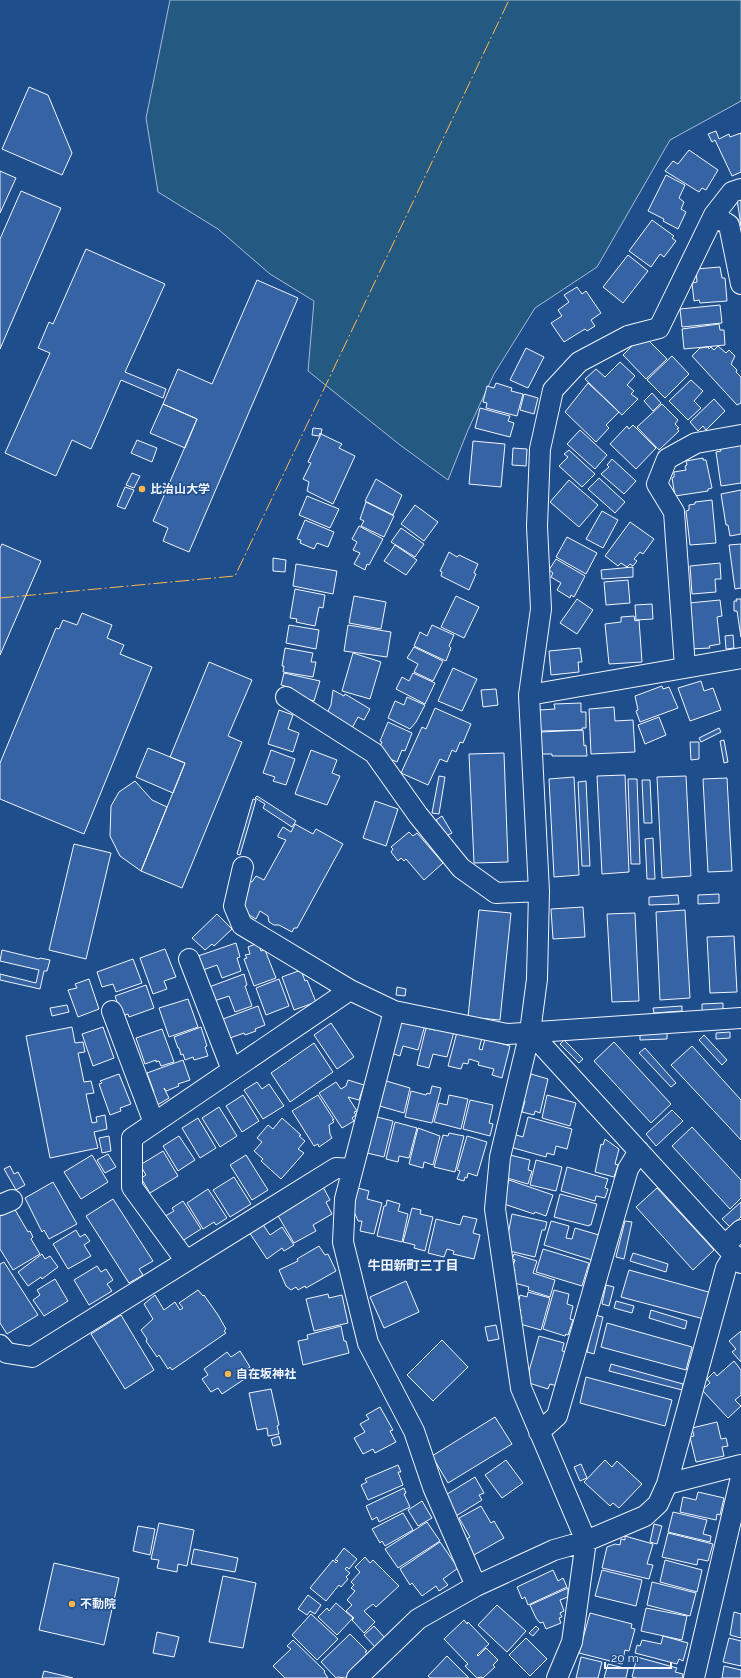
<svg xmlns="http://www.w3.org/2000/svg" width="741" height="1678" viewBox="0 0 741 1678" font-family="Raleway,'Noto Sans JP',sans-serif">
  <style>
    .green { fill: #245a82; stroke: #a8bbd7 }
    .building { fill: #3563a3; stroke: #f2f6ff }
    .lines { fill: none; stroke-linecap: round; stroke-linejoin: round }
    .minor-casing { stroke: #f2f6ff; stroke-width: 22 }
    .minor { stroke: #1f4e8c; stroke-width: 20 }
    .power { stroke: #ffb74d; stroke-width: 1; stroke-dasharray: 14 3 2 3; stroke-linecap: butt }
    .poi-dot { fill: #ffb74d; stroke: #1f4e8c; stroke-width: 1.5 }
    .labels { text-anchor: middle; stroke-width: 3; stroke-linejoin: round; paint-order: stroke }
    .poi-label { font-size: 12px; font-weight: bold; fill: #f2f6ff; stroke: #1f4e8c; text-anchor: start }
    .neighbourhood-label { font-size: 13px; font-weight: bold; fill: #f2f6ff; stroke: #1f4e8c }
  </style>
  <rect width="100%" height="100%" fill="#1f4e8c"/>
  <path class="green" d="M170,0H741V101L670,140L597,267L535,308L494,374L468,430L448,480L400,445L308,371L314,301L270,274L218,229L158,192L146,118Z"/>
  <path class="building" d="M29,87L48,95L72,153L62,175L2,149Z
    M716,131L719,139L729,134L730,137L741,133V172L732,176L715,140L712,142L708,134Z
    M689,150L718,170L706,190L702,188L699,192L665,171L673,161L678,164Z
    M0,171L16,178L0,213Z
    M666,175L685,185L679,198L684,202L681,209L686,212L678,229L663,221L664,219L648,211Z
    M21,191L61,208L0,349V239Z
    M741,198V226L737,199Z
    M652,220L674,236L672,238L676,241L664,257L660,254L651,267L629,251Z
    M86,249L165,284L125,372L166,389L163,398L121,380L91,449L72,440L56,476L5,453L50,353L38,348L49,322L53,324Z
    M628,255L648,271L623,303L603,287Z
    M720,267L722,278H725L727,301L700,303L699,300L694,301L692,283L697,282L696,269Z
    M257,280L298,298L189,552L163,541L168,528L153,521L197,419L163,404L178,369L212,384Z
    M577,287L582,294L586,291L601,313L591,320L595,326L587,331L585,329L564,342L551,323L562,316L558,310L569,302L564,295Z
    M720,305L722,323L682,327L680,309Z
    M719,324L720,330H724L725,345L684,349L682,329Z
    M643,335L667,359L646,379L623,355Z
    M718,346L726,353L729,350L735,356L731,364L737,370L736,372L741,377V403L737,405L692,356L700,348L708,347L709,349L711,347L714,350Z
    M526,348L544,357L528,388L510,380Z
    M672,356L689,374L665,398L647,380Z
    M620,362L635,376L627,385L634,391L631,394L638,399L622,415L585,379L596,369L605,377Z
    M691,380L703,391L694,401L701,408L688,420L669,401Z
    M496,383L512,388L511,391L523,394L517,416L486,408L487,403L483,402L487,386L494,388Z
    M588,383L619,412L606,425L609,428L596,442L565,412Z
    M652,393L661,403L653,411L644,401Z
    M524,394L538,398L534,414L520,410Z
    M714,399L725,411L706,430L703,426L698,431L690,422Z
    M163,404L197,419L185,448L150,433Z
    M662,404L678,420L675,424L679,428L677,429L679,431L659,450L637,427Z
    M480,408L510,416L508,421L514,423L510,437L475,428Z
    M633,425L656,448L636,469L610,444L627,426L629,429Z
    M313,428L322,429L321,434L320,433L319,436L312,435Z
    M580,430L607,455L595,469L567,444Z
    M321,434L342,444L339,448L355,456L333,504L307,491L309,482L303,479L311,463L308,462Z
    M137,440L157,448L152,462L131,453Z
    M473,441L505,444L501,487L469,484Z
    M741,441V483L721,486L716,452L721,451L720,447Z
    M513,448L527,449L526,466L512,465Z
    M569,450L595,474L582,487L559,466L568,457L564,454Z
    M703,458V460H706L712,488L708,489V491L675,496L672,478L674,477V472L686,470L685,466L687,465L686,461Z
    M612,459L636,481L624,494L601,474L609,467L607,465Z
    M132,473L140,476L134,488L126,485Z
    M599,478L625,502L615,513L588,489Z
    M376,479L402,495L393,515L365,501Z
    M569,480L598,505L579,527L550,502Z
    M125,487L134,490L125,509L117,506Z
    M741,490V534L730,536L728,525H726L721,494Z
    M307,496L339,509L330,528L299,515Z
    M712,500L716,543L690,545L686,511L689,510V505L695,504V502Z
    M366,502L394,516L384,537L361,526L364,521L360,519Z
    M415,505L438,522L424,541L401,524Z
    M602,511L618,520L603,548L586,539Z
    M305,520L334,532L328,547L317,543L314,549L300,543L301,540L297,539Z
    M630,522L654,539L643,554L640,552L634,559L637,561L633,566L630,564L627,567L621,563L618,566L605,556Z
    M359,526L383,539L369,565L367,564L365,570L354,564L360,553L353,550L357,542L352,539Z
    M401,528L424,544L415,557L391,542Z
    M567,537L597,553L586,574L556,557Z
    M2,544L41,561L0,655V548Z
    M741,544V588L735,589L729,545Z
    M395,545L417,560L406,575L384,561Z
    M449,552L457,557L459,555L478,564L474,573L476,574L469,590L441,576L442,572L440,571Z
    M273,558L286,560L285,572L273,571Z
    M556,559L585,576L574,597L571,595L570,598L557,590L561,583L551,577L553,573L549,570Z
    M720,563L721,579H715L716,592L692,594L690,566Z
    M296,564L337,571L333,594L293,586Z
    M633,567V577L602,579L601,570Z
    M628,580L630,603L606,605L604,582Z
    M295,589L325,595L323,608L319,607L315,626L296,622L297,619L290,618Z
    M354,596L386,602L381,629L349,623Z
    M456,596L479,607L464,638L441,627Z
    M577,599L593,610L577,634L560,623Z
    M736,599H741V637L737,611H734V601H737Z
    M720,600L722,616L717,617L720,644L709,646L710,648L690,649L689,603Z
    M652,604L653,619L636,620L635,605Z
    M82,613L112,625L107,638L124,645L120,654L152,667L84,834L0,799V763L56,628L59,629L63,620L77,625Z
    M634,616L635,621L639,620L642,662L609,664L605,624L621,622V617Z
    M289,625L319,630L316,649L286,643Z
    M348,625L391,632L387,657L344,651Z
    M432,625L454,635L449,646L451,648L446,661L414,646L420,632L427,636Z
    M733,635L734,648L726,649L725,636Z
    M414,647L443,661L433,681L414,672L418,664L407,658Z
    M285,648L313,653L311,662H316L313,677L283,672L284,666H282Z
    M580,648L582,662H578L579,672L551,675L549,651Z
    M353,653L381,662L370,699L342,691Z
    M209,662L252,680L228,736L242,742L182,888L141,871L185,763L170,757Z
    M453,668L477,679L462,711L438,701Z
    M284,673L320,681L314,701L303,698V696L291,693L292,688L281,685Z
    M413,673L435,683L425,704L396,689L402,677L409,681Z
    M701,681L704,691L713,688L721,710L690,721L678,688Z
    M662,686L663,689L669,687L678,708L640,722L636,711L638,710L635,696Z
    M496,689L498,705L483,707L481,690Z
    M333,690L344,696L345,694L370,709L364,720L358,717L350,732L327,717L329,712L328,711L331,705Z
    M407,697L425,705L416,722L410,729L388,718L395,701L404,705Z
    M581,703V712H586V728H582V730L540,731V710L555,709L554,704Z
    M614,707L615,721L633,720L635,752L591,754L589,709Z
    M435,708L471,724L463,743L460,742L456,752L452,750L447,762L440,759L428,785L401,773L422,727L426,729Z
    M279,710L293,715L288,729L299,733L293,752L268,744Z
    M659,717L666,735L645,744L638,725Z
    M388,722L412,733L405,751L402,750L397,762L383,756L379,748L382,742L380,741Z
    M719,728L721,732L701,742L699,738Z
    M583,730L584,746L586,745L587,756H552V754H541V732Z
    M724,740L728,762L724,763L720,741Z
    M690,742H699V759L691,760Z
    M148,748L185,763L173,793L136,777Z
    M271,750L295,759L286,785L273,781L275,777L263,773Z
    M311,750L337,760L332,773L340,776L327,805L295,794Z
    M504,753L508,862L474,863L469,754Z
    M625,775L629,872L602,874L597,776Z
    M439,776L445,777L439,814L432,813Z
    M686,776L691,876L662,878L657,777Z
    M574,777L579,875L554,877L549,779Z
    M727,778L732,871L708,872L703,779Z
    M628,779H637L640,864H631Z
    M642,780H650L652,823H644Z
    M135,781L152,800L167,807L141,871L120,856L110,836L111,806L119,792Z
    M586,781L590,866H582L578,782Z
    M257,796L296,821L292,827L263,808L265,804L255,798Z
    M253,799L256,800L240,855L237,854Z
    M375,801L398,809L386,846L363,838Z
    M442,816L452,833L446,836L436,820Z
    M295,824L313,834L316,829L343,844L297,928H294L292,932L279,925H274L269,922L268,916L260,911L256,919L241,910L245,879L252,882L256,876L264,880L286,840L278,837V835L283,827L291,832Z
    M409,832L413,836L417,833L443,863L424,880L406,859L404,861L401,858L398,861L391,852L393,849L391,847Z
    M653,838L655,879H647L645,839Z
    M74,844L111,853L86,959L49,950Z
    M719,894V903L698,904V895Z
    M678,895L679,904L649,905V897Z
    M583,907L585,937L553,939L551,909Z
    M479,910L511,913L500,1020L468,1017Z
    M685,910L690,998L660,1000L656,912Z
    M635,913L639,1001L612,1002L607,914Z
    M217,914L232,929L214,946L212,944L205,950L192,938Z
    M734,936L737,992L710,993L707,937Z
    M236,943L240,957L237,958L241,971L222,978L217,965L203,970L198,956Z
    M258,943L261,951L265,950L276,978L254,986L244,959L247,958L245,955L250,954L248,947Z
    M165,949L176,977L164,981L167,989L153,994L140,958Z
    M2,950L39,959L40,958L50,960L47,971H44L40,989L0,980V974L36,983L39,970L0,961Z
    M133,959L142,983L116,992L113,984L102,987L97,972Z
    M301,970L305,981L307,980L316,1002L294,1010L282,977Z
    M244,974L247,985L245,986L252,1006L235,1012L229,996L214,1001L209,987Z
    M89,979L99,1009L78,1017L68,990L77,988L75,984Z
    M279,979L289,1006L266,1015L256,988Z
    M146,985L154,1008L129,1017L128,1014L122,1016L115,996Z
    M397,987L406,989L405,996L396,995Z
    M188,999L198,1027L169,1037L159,1008Z
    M723,1003V1010L702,1011V1004Z
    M67,1005L69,1012L52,1016L50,1008Z
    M258,1006L265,1025L255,1029L256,1031L245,1035L244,1033L230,1038L223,1019Z
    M682,1006V1011L654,1013L653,1008Z
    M399,1022L425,1025L418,1050L403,1046L400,1056L391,1053Z
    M331,1023L354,1057L337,1069L314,1035Z
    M72,1027L75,1043L83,1042L85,1052L78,1053L84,1082L91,1081L94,1093L86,1094L92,1123L97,1122L96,1117L105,1115L107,1129L94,1132L98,1148L50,1158L26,1036Z
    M103,1027L114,1058L93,1066L82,1034Z
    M201,1027L207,1046L205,1047L208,1056L194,1060L193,1057L185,1060L183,1054L181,1055L179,1048H178L174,1037Z
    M426,1028L435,1030L436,1028L454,1032L447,1057L433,1054L429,1068L417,1065Z
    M162,1029L174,1062L161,1066L159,1061L156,1062V1060L145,1064L136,1038Z
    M457,1032L482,1038L479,1049L482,1050L485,1039L510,1046L502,1078L492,1075L494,1069L478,1065L479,1062L469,1059L468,1064L463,1063L461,1069L448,1066Z
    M667,1032V1039L640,1040V1034Z
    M730,1032V1038L716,1039V1033Z
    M704,1035L727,1060L722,1065L699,1040Z
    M564,1040L583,1059L579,1063L560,1044Z
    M614,1042L671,1104L651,1123L594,1061Z
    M314,1043L333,1072L290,1102L271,1073Z
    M692,1046L741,1100V1140L671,1065Z
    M645,1048L676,1083L671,1087L639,1053Z
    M183,1060L190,1080L178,1084L179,1086L166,1091L164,1088L169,1098L159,1104H154L150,1093L154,1092L147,1073Z
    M119,1074L131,1104L120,1108L121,1111L110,1115L99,1084L102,1083L100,1081Z
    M531,1074L548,1079L540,1113L535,1111L534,1115L522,1112L525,1101L522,1100L528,1077L530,1078Z
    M348,1080L364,1085L359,1100L348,1097L357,1111L354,1112L356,1115L352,1118L354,1121L342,1128L319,1093L336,1082L341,1089L346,1086Z
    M383,1080L410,1088L404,1113L376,1105Z
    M257,1082L262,1089L269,1084L284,1106L263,1119L244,1090Z
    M432,1086L441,1088L432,1123L405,1117L411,1091L426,1095L427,1093L430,1094Z
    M243,1095L259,1121L242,1132L226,1106Z
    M318,1095L334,1120H332L334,1122L329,1125L330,1134L332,1138L319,1147L318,1144L314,1146L292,1111Z
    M449,1095L468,1099L461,1129L434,1122L439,1103L447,1105Z
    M547,1095L576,1103L570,1126L542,1118Z
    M470,1100L493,1105L489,1123L493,1124L490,1136L463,1129Z
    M219,1107L237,1136L220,1147L202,1118Z
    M672,1110L683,1121L656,1146L646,1134Z
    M373,1116L393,1121L384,1157L367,1153Z
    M528,1117L572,1129L567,1149L556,1146L554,1155L547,1153L546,1157L510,1147L513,1134L523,1137Z
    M198,1118L216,1148L200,1158L182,1128Z
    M282,1118L301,1135L299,1136L305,1141L298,1149L304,1153L281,1179L261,1161L263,1159L254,1151L262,1142L257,1138L268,1125L273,1129Z
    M395,1122L417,1128L409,1158L399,1156L398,1162L386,1159Z
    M692,1127L741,1180V1198L730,1209L672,1146Z
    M418,1128L440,1136L433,1165L424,1162L423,1168L409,1164Z
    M449,1133L464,1136L455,1172L434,1167L443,1135L448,1136Z
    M109,1136L111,1151L102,1153L99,1138Z
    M179,1136L195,1160L178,1171L163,1146Z
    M467,1136L487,1142L477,1176L468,1173L467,1178L465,1177L464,1181L457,1179L460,1171L457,1170Z
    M605,1139L619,1149L615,1164L618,1165L614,1177L595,1172L601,1144L603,1145Z
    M163,1151L178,1176L150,1193L141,1178L146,1175L140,1165Z
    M108,1154L116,1167L105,1173L97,1160Z
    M92,1155L108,1182L81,1199L64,1172Z
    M246,1155L268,1190L252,1200L230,1165Z
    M510,1155L530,1160L528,1170L532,1171L528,1184L507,1178L509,1168L507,1167Z
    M536,1160L562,1167L556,1191L530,1185Z
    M10,1166L14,1174L18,1172L25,1185L16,1190L4,1169Z
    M567,1167L608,1179L605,1188L608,1189L605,1198L596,1196L595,1201L561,1191Z
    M234,1177L251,1204L230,1217L213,1190Z
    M509,1180L553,1195L546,1216L535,1212L534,1214L501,1203Z
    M53,1182L77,1224L49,1239L44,1230L42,1232L25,1198Z
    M322,1185L330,1200L326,1202L332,1214L313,1225L316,1231L294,1243L277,1214Z
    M358,1188L369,1191L367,1199L382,1203L374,1234L360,1231L362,1221H358L353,1209Z
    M657,1188L714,1250L693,1270L636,1207Z
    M208,1189L227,1218L216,1225L214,1222L203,1229L187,1203Z
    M560,1194L597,1204L591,1225H589V1226L554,1217Z
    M113,1199L153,1261L139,1269L143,1275L129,1283L86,1216Z
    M387,1200L400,1204L398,1211L408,1214L402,1242L377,1236L384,1206H386Z
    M183,1201L201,1229L179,1243L162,1218L174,1211L172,1208Z
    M741,1202V1217L730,1227L722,1219Z
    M14,1208L28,1232L30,1231L33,1237L31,1239L40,1254L13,1270L0,1249V1214Z
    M412,1208L421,1210L420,1214L433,1217L425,1251L414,1248L415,1245L403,1242Z
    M512,1214L547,1222L545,1230H542L535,1257L505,1250Z
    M463,1216L477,1219L473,1233L480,1235L474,1259L453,1254L454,1251L447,1249L444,1257L428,1253L436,1219L460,1225Z
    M551,1221L569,1226L566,1238L572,1239L575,1228L599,1235L592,1260L544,1245Z
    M625,1221L632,1222L624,1259L616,1257Z
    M262,1223L270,1235L282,1227L294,1245L284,1251L282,1248L267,1259L249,1232Z
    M76,1230L80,1237L85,1234L90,1241L84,1245L91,1256L68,1269L53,1244Z
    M319,1246L325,1255L328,1254L336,1271L306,1288L305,1286L298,1290L296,1287L291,1290L286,1286L279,1270L298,1261L297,1259Z
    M543,1249L589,1263L582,1286L536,1272Z
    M633,1253L668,1264L666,1272L630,1261Z
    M42,1254L45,1259L50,1256L58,1267L42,1279L41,1277L28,1286L18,1272Z
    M514,1254L537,1261L533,1273L555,1280L550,1297L528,1290L529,1287L511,1282L515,1270L512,1269L515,1260L512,1259Z
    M4,1262L38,1315L7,1334L0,1323V1264Z
    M97,1266L101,1272L106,1269L113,1280L107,1284L112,1291L89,1305L74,1280Z
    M629,1270L712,1293L704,1319L621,1297Z
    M55,1279L68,1301L44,1316L33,1300L40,1295L37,1290Z
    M406,1281L419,1312L384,1328L370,1297Z
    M606,1285L614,1287L609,1306L602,1304Z
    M198,1290L203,1296L204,1295L218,1315L226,1329L224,1331L226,1333L172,1370L170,1367L168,1369L159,1355L157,1357L146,1341L147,1339L141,1330L153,1319L144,1304L155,1295L164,1310L175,1302L180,1310L183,1308L179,1303Z
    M554,1290L569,1294L567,1304L573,1306L570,1319L573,1320L568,1335L566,1334L565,1336L543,1329Z
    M528,1292L550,1298L541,1330L520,1324L522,1317L519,1316L521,1310L517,1309L520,1295L527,1297Z
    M328,1294L329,1298L342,1295L348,1323L314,1331L306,1299Z
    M616,1301L634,1306L632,1313L614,1308Z
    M651,1310L687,1321L685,1329L649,1318Z
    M121,1315L154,1370L125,1389L91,1334Z
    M595,1315L603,1317L594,1354L587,1352Z
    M607,1323L692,1347L686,1370L601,1347Z
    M496,1325L499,1339L488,1341L485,1327Z
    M341,1326L344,1341H346L349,1353L303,1365L298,1341L308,1339L307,1335Z
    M741,1331V1362L732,1352L736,1349L729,1341Z
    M539,1336L564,1343L562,1351L567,1352L557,1386L550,1384L548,1389L529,1383L530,1379L527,1378Z
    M442,1340L468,1367L433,1401L407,1375Z
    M240,1351L250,1367L242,1373L246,1378L222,1394L218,1388L211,1392L202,1379L208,1375L204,1369L227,1352L231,1357Z
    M734,1361L741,1370V1395L735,1400L741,1406L728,1418L702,1390L710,1383L707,1379L714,1372L717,1376Z
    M611,1364L683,1384L682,1390L609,1371Z
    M586,1377L672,1400L665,1426L580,1403Z
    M271,1389L279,1425L277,1426L279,1434L268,1436L267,1428L257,1430L249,1393Z
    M380,1407L393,1430L390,1431L396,1442L375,1453L373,1449L363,1454L354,1438L365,1432L360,1424L369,1419L366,1415Z
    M495,1417L512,1444L448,1483L432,1456Z
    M717,1422L721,1439L726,1438L728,1446L722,1447L724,1456L696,1462L690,1437L694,1436L692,1428Z
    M279,1436L281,1444L273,1446L271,1439Z
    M506,1460L523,1483L502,1498L485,1475Z
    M605,1460L612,1467L617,1461L642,1484L619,1508L613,1503L610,1506L584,1482Z
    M581,1464L587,1478L580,1481L574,1467Z
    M398,1465L401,1472H398L403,1485L368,1500L361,1485L367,1482L365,1479Z
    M475,1477L484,1493L479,1495L482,1500L456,1516L444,1496Z
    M404,1488L406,1493L404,1494L410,1507L379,1522L377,1517L372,1520L366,1506Z
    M698,1492L724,1498L720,1515L717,1514L716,1520L680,1512L683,1497L696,1500Z
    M422,1501L432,1518L418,1526L408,1510Z
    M481,1506L491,1523L494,1521L504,1538L474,1555L465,1540L470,1537L459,1518Z
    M673,1512L707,1520L703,1534L711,1536L710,1542L668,1532Z
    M403,1513L413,1530L385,1546L382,1541L380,1543L372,1529Z
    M427,1522L440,1541L398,1568L385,1549Z
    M159,1523L194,1530L187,1566L178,1564L177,1572L157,1568L159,1560L151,1559Z
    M654,1524L662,1526L657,1544L650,1542Z
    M138,1526L155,1529L150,1555L133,1551Z
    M668,1533L713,1544L708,1561L698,1559L697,1565L662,1557Z
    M625,1536L653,1544L647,1564L653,1565L649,1579L602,1568L607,1547L615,1544L620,1545L621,1539L625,1540Z
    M440,1542L458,1568L443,1579L448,1585L439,1591L436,1586L422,1596L412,1583L410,1585L400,1569Z
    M344,1548L357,1559L349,1569L347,1567L345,1569L350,1573L346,1577L348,1579L341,1587L339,1585L326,1601L310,1588L333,1560L336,1563L338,1561L335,1560Z
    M194,1549L238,1558L235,1572L191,1564Z
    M365,1557L370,1563L373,1560L399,1586L376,1607L373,1604L364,1611L375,1622L364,1633L352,1620L354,1618L346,1611L352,1605L347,1600L355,1591L351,1588L354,1585L351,1582L360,1572L355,1567Z
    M665,1560L702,1570L697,1592L660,1582Z
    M54,1563L119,1578L104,1645L39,1630Z
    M553,1570L558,1581L563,1578L567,1587L528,1605L525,1597L522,1599L517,1587Z
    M602,1570L642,1580L636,1606L595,1596Z
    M223,1576L256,1583L243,1648L209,1642Z
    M652,1582L696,1593L690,1616L647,1605Z
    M568,1588V1597L560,1600L564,1611L560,1613L562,1617L559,1618L561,1623L546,1629L543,1622L540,1623L536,1618L530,1605Z
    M308,1595L321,1605L315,1614L310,1611L307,1615L298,1609Z
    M336,1603L353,1618L337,1635L318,1617L327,1608L329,1611Z
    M497,1605L526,1631L507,1652L478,1625Z
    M646,1608L687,1616L682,1640L641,1631Z
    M734,1612L741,1614V1638L730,1635Z
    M590,1613L632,1624L631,1628L635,1629L629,1651L625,1650L622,1664L579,1653Z
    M311,1614L338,1639L317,1660L292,1635Z
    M464,1620L467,1624L468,1622L489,1644L477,1655L478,1656L486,1648L498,1660L493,1665L495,1667L483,1678L481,1677L477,1678L465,1666L468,1664L444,1639Z
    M374,1626L385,1638L375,1647L364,1635Z
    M536,1626L539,1629L533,1636L529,1633Z
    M157,1632L179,1637L174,1657L153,1653Z
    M350,1634L367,1651L365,1652L369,1656L346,1678L338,1677L336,1678L321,1662Z
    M663,1636L688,1643L683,1661L679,1659L677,1664L635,1653L637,1645L640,1646L642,1640L661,1644Z
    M526,1638L547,1659L530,1676L509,1655Z
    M729,1638L741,1641V1666L723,1662Z
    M293,1640L325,1671L324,1672L328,1678H285L273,1666L291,1649L287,1646Z
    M447,1656L469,1678H430L428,1676Z
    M581,1657L602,1662L598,1678H576Z
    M637,1657L677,1668L675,1672L683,1674L682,1678H637L632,1677Z
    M608,1664L628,1669L626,1678H604Z
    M724,1666L741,1670V1678H722Z
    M44,1671L73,1678H42Z"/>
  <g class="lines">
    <g class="minor-casing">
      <path id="minor" d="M714,215L729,225L741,284
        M685,667L674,512L657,484L667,459L696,443L741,435
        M529,695L741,658
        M286,697L374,753L418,815L461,868L496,893L539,891
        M243,867L234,906L242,925L350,990L394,1011L507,1034L741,1018
        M189,959L232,1070
        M112,1011L154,1123
        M394,1011L345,1199L343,1242L368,1343L414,1431L433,1487L476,1586
        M530,1032L741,1263
        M0,1205L12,1200
        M725,1245L741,1230
        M186,1261L132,1187V1138L350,990
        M0,1345L7,1353L32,1357L336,1168L352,1169
        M539,1432L557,1416L628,1169L639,1151
        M667,1484L741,1465
        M357,1678L418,1619L476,1586L554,1550L586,1541L645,1516L658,1504L667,1484L726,1268L734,1255
        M557,1678L572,1642L586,1541L521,1388L495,1209L500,1157L530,1032L537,979L539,891L529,695L541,609L537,526L540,449L553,390L579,362L628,336L659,328L714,215L732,192L741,189
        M694,1678L741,1477"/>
    </g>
    <use href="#minor" class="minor"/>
    <path class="power" d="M0,598L235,576L509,0"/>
  </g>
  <g class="poi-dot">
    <circle cx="142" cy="489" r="4"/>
    <circle cx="228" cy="1374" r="4"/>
    <circle cx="72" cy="1604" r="4"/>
  </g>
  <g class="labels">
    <g class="poi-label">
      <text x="150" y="493">比治山大学</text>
      <text x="236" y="1378">自在坂神社</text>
      <text x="80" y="1608">不動院</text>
    </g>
    <g class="neighbourhood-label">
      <text x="413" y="1270">牛田新町三丁目</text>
    </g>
  </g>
  <path d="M605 1662v6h66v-6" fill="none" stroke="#f2f6ff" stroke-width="2"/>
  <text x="611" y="1662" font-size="12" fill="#f2f6ff" stroke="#1f4e8c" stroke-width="3" paint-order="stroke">20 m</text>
</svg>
